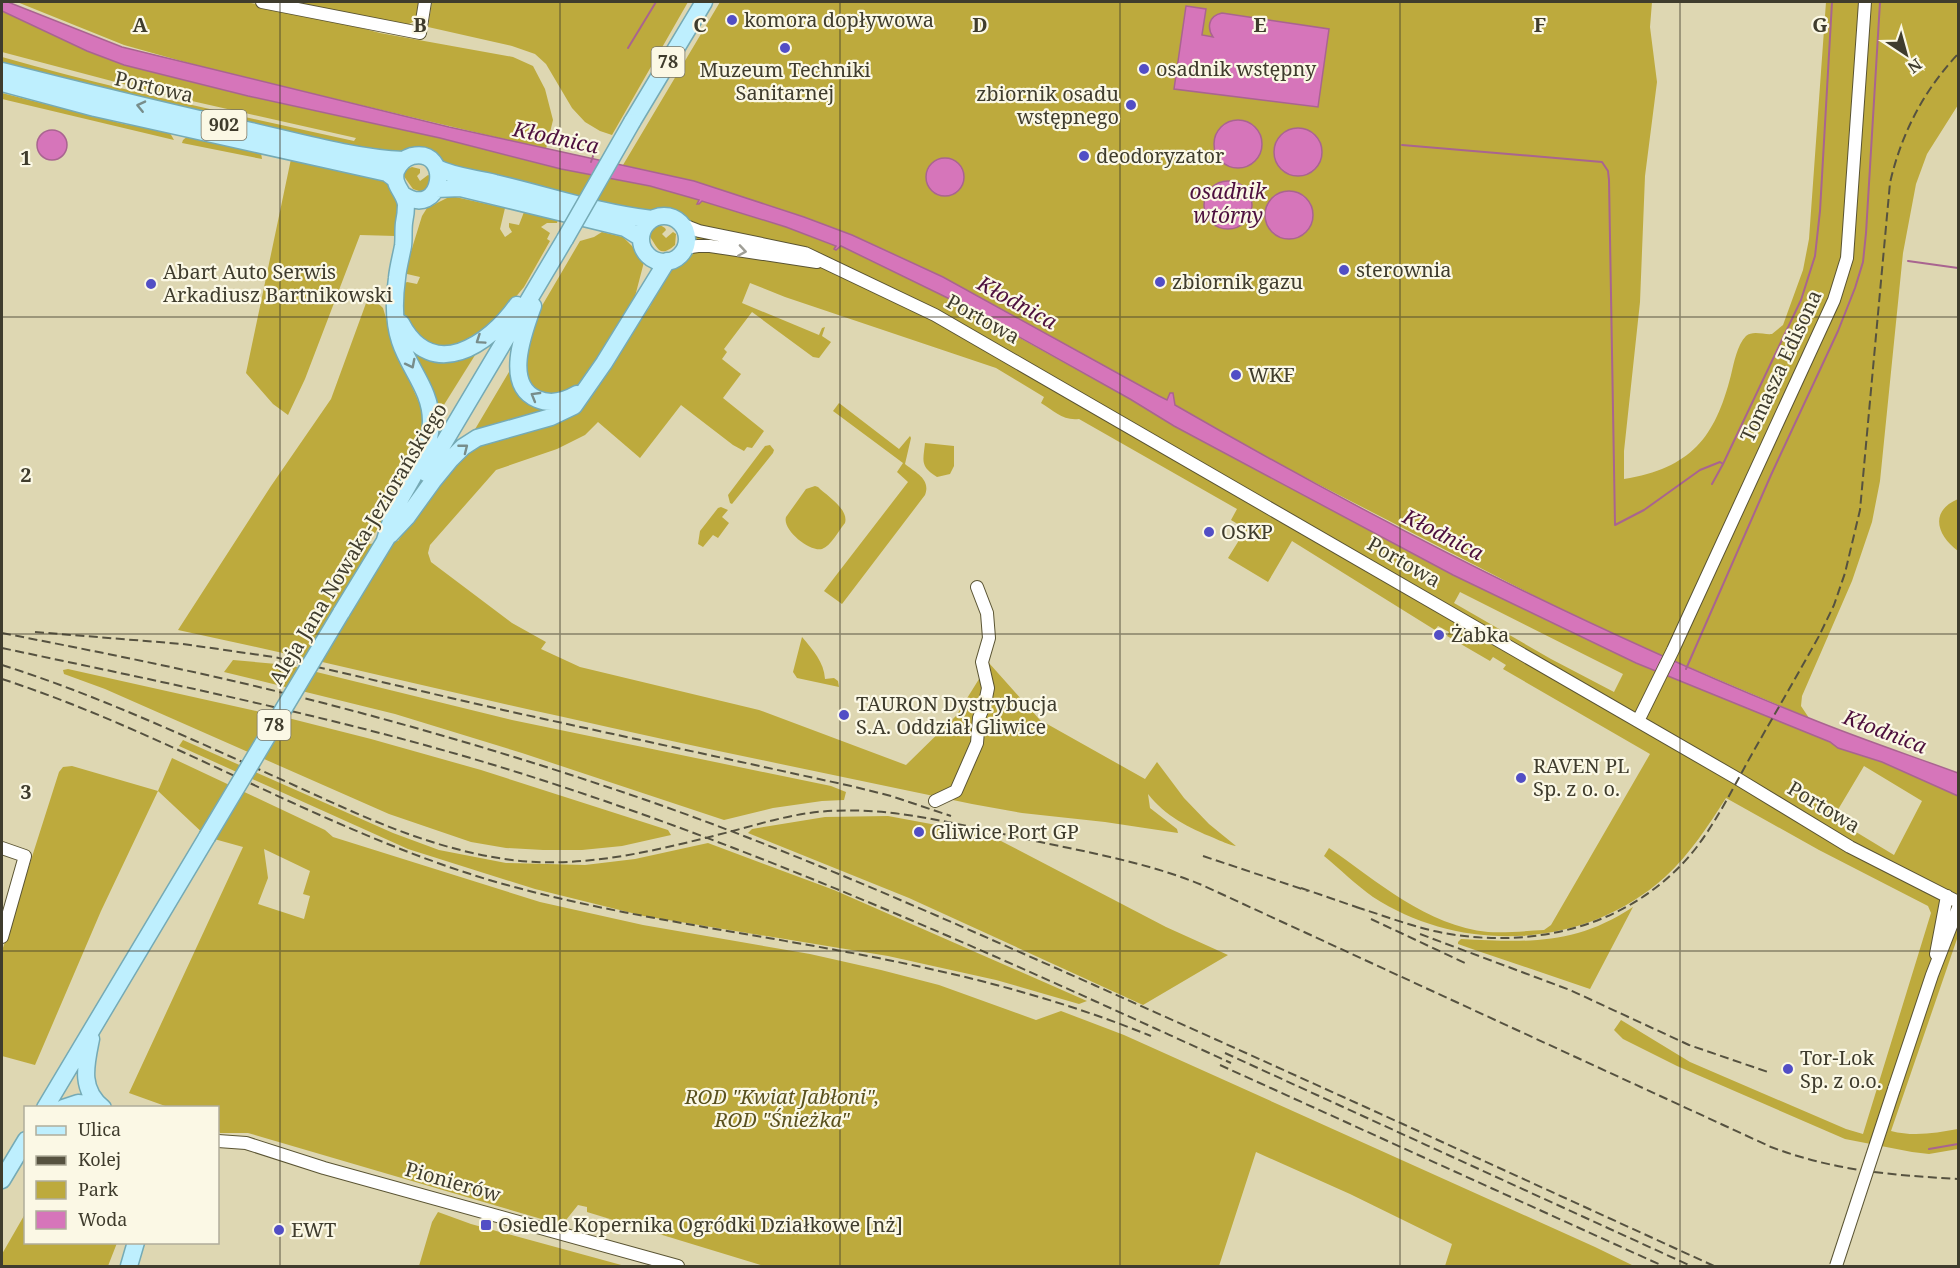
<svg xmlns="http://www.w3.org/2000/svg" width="1960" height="1268" viewBox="0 0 1960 1268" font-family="'Noto Serif',serif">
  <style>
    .green { fill: #bdaa3d; fill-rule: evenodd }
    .water { fill: #d675ba; stroke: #a96490; stroke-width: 1.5 }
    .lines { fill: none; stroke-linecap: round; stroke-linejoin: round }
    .stream { stroke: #a96490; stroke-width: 2 }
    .minor-casing { stroke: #5a5433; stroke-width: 14 }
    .major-casing { stroke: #75aab5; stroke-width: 19 }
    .minor { stroke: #fff; stroke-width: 12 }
    .major { stroke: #beeffe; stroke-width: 16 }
    .rail { stroke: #565240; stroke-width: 2; stroke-dasharray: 9 4.5; stroke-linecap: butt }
    .minor-bridge-casing { stroke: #5a5433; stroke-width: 14; stroke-linecap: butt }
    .major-bridge-casing { stroke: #75aab5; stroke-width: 19; stroke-linecap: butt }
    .minor-bridge { stroke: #fff; stroke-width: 12 }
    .major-bridge { stroke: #beeffe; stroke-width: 16 }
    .oneway { stroke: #788d8b }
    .oneway2 { stroke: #9f9e96 }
    .grid { fill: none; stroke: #3f3c2d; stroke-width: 1.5; stroke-opacity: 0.55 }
    .poi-dot { fill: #524ec5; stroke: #fbf8e5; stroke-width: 2 }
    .labels { text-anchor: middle; stroke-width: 4.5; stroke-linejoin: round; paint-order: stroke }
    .shield { fill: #fbf8e5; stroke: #777464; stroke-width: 1.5 }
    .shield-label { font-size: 18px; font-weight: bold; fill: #3f3c2d }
    .poi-label { font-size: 20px; fill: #3f3c2d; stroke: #fbf8e5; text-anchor: start }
    .street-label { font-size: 20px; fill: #3f3c2d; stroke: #fbf8e5 }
    .park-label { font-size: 20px; font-style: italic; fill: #59501d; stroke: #fbf8e5 }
    .water-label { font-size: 21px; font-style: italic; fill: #4d103e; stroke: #fbf8e5 }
    .grid-label { font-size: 20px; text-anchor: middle; font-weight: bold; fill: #3f3c2d; stroke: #fbf8e5; stroke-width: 4.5; stroke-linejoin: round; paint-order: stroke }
  </style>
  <rect width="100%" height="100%" fill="#ded7b2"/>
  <path class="green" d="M17,2H246L316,16L380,33L513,57L533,66L545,89L553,120L546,149L217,71L124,45Z
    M286,2H420C418,13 418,23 405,25Z
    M432,2H688L612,135L600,131L585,122L572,108L546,64L535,54L512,46L428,27Z
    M720,2H1652L1650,27L1657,82L1645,176L1640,302L1624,451V479C1691,468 1715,438 1731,375C1734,363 1737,345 1746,336C1753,330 1764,335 1772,334L1783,325L1803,270L1809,239L1826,2H1958V105L1927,154L1916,184L1903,253L1880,481L1872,522L1852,581L1802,696L1801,706L1809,718L1660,655L1558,608L1273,461L1175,405L1170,393L1167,400L1145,390L943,277L852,235L804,217L623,165Z
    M2,11L87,51L124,65L248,96L440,138L561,169L650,186L700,200L698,203L699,204L702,201L786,227L836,246L841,245L958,303L1008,331L1007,333L1010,334L1011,333L1130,399L1174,426L1453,575L1636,663L1831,742L1838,748L1882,762L1958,796V936L1891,1131C1914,1137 1936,1133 1958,1129V1149L1929,1154L1912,1152L1845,1139L1677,1066L1623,1039L1614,1030L1621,1020L1690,1062L1846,1129L1863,1134L1931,913L1928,906L1819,850L1726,798C1708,826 1690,854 1665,877C1585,949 1463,955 1373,897C1356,885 1340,869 1324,856L1329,848C1377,881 1427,926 1488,932C1506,933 1526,931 1544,930L1551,925L1650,754L1503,669L1506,665L1493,657L1490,661L1447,636L1449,632L1438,626L1435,630L1292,541L1268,582L1228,558L1246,529L1231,520L1237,509L1079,419C1063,421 1054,411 1041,403L1044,397L996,368L785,297L750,283L742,303L819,335L822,328L825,327L822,336L831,342L819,358L813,357L752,312L724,349L727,352L722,359L741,374L723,398L764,431L752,448L747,447L744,451L733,445L681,405L640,458L598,422L585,435L557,449L496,470L430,545L428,553L431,562L512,623L546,642L541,649L580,667L759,710L906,765L956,716L989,663L1040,720L1145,779L1157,762L1184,798L1209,824L1236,846C1229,845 1221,841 1214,838C1189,828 1165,816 1148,794L1150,808L1177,829L1178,833L1105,822L1022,813L972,804C834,775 696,747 559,716C431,688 305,657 178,630L271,486L331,399L369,295L383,308L394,345L424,414L423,436L405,479L369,544L398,541L420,508L469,450L491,440L574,413L589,399L627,338L649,308L670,269L693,253L697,225L664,209L640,212L388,155L2,65V57C118,90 236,115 354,141L356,138L161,94L2,52ZM1460,592L1623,674L1614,692L1551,659L1454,603ZM1864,766L1922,801L1894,855L1833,818Z
    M2,93L124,124L165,131L170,133L174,140L2,99Z
    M189,135L261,153L262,159L182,143L183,140Z
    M291,159L385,180C403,197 398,214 396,236L360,235L305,379L288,415L273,404L246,373Z
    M412,167L420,169V173L417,176L420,181L428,175L431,176L427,189L422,192L413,189L403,175L407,169Z
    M451,196L505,208L500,229L505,237L512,232L509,227V223L519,225L524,212L558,219L557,223H547L541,227L550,233L547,239L550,241L524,287L509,305L479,334L451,349L429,346L405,320L400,292L402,285L407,282L417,284L420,277L407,274L405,271L422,216L427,208Z
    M660,225L665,228L666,230L662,234L666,238L673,232L676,234L675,245C658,260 657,245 648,234V232L653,227Z
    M602,232L623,237L633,247L636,246L644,262L632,308L579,384L565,394L543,396L531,387L525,371L530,331L536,316L580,241L594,237Z
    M409,345L477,352L437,416Z
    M512,367L514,383L558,408L471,436Z
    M839,403L899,449L910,436L911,438L905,464C916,473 931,479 925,495L842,604L824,591L908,482L897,472L903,463L833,411Z
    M925,443L954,446V466L950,474L937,477C920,466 923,462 925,443Z
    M770,445L774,450L773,453L732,504L730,503L728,495L765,446Z
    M815,486L818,487C827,496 849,509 845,523C839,530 831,546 822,549C810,552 782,530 786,517L806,489Z
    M1958,499V551C1937,536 1929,511 1958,499Z
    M721,507L728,510L722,517L729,523L718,538L713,535L703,547L698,544L700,531L718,508Z
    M802,637C813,650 824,662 825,679L834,678L838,681L839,687L797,678L793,672Z
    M233,660L288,665L512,720L831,786L846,792L844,800L822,801L773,808L724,820L522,753L395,714L224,672Z
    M68,669L292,719L371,739L481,770L668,830L671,835L622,846L582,850H543L506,848L471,842L389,814L105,689L64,674L63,670Z
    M183,740L393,833L439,850L506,863L585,865L635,859L708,843L834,890L1087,1001L1079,1004L996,980L888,956L644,916L535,889L408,849L179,746Z
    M172,758L325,830L333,837L540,902L643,925L810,954L881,970L939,985L1036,1020L1061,1011L1124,1035L1595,1247L1634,1266H1445L1452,1244L1350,1194L1256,1152L1219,1266H764L587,1212V1207L578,1205L562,1225L248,1133H220L218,1129V1108L168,1107L129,1093L243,847L207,837L158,791L101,911L35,1065L2,1056V951L59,772L63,767L72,766L158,791ZM264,849L310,871L303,894L310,896L304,919L258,904L268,878Z
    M888,816L974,832L1001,841L1166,927L1228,955L1143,1005L909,898L748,833L752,829L825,817Z
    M1633,907L1590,989L1475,950L1458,944V942L1461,939C1527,942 1574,946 1633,907Z
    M438,1212L471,1224L625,1266H419L432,1222Z
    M25,1214L26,1242L117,1243L108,1266H2V1254Z"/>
  <path class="water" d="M2,2H8L122,47L449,127L694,181L804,217L852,235L943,277L1159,396L1167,400L1170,393H1173L1175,405C1378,522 1592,631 1809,718C1858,738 1909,755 1958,773V796L1882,762L1838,748L1830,742L1636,663L1453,575L1174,426L1130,399L1012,333L1010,334L1007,333V331L958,303L841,246L836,250L834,249L836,246L786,227L702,201L699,204H697L699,200L650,186L561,169L440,138L248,96L124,65L87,51L2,11Z
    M1186,6L1206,9L1202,35L1213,37C1207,28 1208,16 1222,13L1329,29L1318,107L1174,89Z
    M1214 144a24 24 0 1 1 48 0a24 24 0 1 1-48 0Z
    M1274 152a24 24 0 1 1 48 0a24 24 0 1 1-48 0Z
    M37 145a15 15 0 1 1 30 0a15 15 0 1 1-30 0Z
    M926 177a19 19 0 1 1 38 0a19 19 0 1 1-38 0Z
    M1204 205a24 24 0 1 1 48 0a24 24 0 1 1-48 0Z
    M1265 215a24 24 0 1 1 48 0a24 24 0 1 1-48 0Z"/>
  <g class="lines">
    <path class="stream" d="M628,48L656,2
      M1402,145L1602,162L1608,171L1609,180L1615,525L1644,510L1700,470L1720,462L1723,464L1712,484
      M591,162L595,150
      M1908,261L1958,268
      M1723,464L1801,300L1815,256L1820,211L1832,2
      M1686,669L1771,475L1838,331L1855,288L1863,262L1866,233L1880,2
      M1929,1149L1958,1144"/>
    <g class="minor-casing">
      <path id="minor" d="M262,2L420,33L425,2
        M681,224L699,231L805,253L935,315L1738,779L1850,847L1958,902
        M684,248L698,246H710L817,262
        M1638,721L1673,650L1834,300L1847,258L1865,2
        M935,801L956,791L977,743L979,718L985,703L988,688L982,662L989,638L987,613L977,587
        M2,848L25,856L2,937
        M1936,954L1947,896
        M1894,1089L1932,975L1958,908
        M218,1141L246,1143L324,1168L678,1266"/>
    </g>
    <g class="major-casing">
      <path id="major" d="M2,71C84,92 168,112 251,131C299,142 356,158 404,160
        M2,83L95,108L387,173L395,179
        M632,122L704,2
        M437,168C455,177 476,178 495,183C547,195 599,213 652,219
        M436,189L460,188L625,228L641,238
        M641 239a23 23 0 1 1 46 0a23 23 0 1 1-46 0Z
        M533,306C524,331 503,385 537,399C551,405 565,401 577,394
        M401,323C432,383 489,345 517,305
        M426,473L565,239
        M390,535L407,517L433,481L451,459L463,447L477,438L551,417L574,406L604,363L667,261
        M385,540C389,528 392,516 397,505C411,478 431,453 431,421C431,390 409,369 400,341C393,320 394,299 397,278C398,267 401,257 403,246C404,239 403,231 404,223C405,218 406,211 406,205C405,192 392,186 396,171C399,164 405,158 412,156C453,147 443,222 402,194
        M341,613L391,531
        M91,1039C86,1064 79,1089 103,1108
        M45,1108L207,837
        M63,1108L78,1103L99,1105
        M2,1180L26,1140
        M129,1266L136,1242"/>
    </g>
    <use href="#minor" class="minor"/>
    <use href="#major" class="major"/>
    <path class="rail" d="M35,632L183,644L274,657L503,710L851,786L891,796L951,816
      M2,633C89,650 176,667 263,688C391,719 518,756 643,799C796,852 945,919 1094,985C1301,1077 1508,1172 1714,1266
      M2,648C176,685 352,720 523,774C767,851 999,957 1231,1063
      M2,665C100,696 193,740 287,782C362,816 429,849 512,860C586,869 658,850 729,832C755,825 782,817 809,813C883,803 954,824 1026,839C1086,852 1146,862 1202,885L1771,1147C1835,1171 1891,1175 1958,1179
      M2,679C171,734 323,831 496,882C623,918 754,933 883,959C974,977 1065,1001 1151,1036
      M1203,856L1308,891
      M1301,888L1365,910
      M1356,907C1382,915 1408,925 1434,931C1530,952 1634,927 1696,848C1718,819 1734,786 1752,754C1774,715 1797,676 1819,636L1834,605L1845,573L1860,510L1890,183C1901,134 1924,90 1958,54
      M1371,919L1467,964
      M1420,934L1570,990L1689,1045L1768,1072
      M1958,941V942
      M1225,1053L1691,1266
      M1220,1065L1663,1266"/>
    <g class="minor-bridge-casing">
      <path id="minor-bridge" d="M1836,1266L1894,1089"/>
    </g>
    <g class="major-bridge-casing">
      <path id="major-bridge" d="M565,239L632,122
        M207,837L341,613"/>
    </g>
    <use href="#minor-bridge" class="minor-bridge"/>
    <use href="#major-bridge" class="major-bridge"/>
  </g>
  <defs><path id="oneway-chevron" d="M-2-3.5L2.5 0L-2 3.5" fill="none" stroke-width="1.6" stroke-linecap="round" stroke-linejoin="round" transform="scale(1.5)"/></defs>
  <g class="oneway">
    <use href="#oneway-chevron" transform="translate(141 106) rotate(-167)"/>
    <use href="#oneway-chevron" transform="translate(480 340) rotate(146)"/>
    <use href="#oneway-chevron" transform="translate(411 364) rotate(63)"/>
    <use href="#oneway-chevron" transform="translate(535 396) rotate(-150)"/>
    <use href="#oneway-chevron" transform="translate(464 448) rotate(-38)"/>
  </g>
  <use class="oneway2" href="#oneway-chevron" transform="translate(742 251) rotate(9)"/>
  <path class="grid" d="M280,2V1266M560,2V1266M840,2V1266M1120,2V1266M1400,2V1266M1680,2V1266M2,317H1958M2,634H1958M2,951H1958"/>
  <g class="poi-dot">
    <circle cx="732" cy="20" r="6"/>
    <circle cx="785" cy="48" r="6"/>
    <circle cx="1144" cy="69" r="6"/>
    <circle cx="1131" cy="105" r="6"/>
    <circle cx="1084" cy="156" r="6"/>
    <circle cx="1344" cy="270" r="6"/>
    <circle cx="1160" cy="282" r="6"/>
    <circle cx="151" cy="284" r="6"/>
    <circle cx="1236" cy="375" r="6"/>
    <circle cx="1209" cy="532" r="6"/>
    <circle cx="1439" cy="635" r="6"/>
    <circle cx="844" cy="715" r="6"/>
    <circle cx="1521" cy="778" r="6"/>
    <circle cx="919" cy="832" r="6"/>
    <circle cx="1788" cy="1069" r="6"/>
    <rect x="480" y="1219" width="12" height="12" rx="3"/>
    <circle cx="279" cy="1230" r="6"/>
  </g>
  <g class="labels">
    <g class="shield">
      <rect x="651.5" y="47" width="33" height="30" rx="4.5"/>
      <rect x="201.5" y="110" width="45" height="30" rx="4.5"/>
      <rect x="257.5" y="710" width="33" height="30" rx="4.5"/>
    </g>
    <g class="shield-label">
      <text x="668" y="68">78</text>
      <text x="224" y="131">902</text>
      <text x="274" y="731">78</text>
    </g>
    <g class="poi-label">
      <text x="744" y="27">komora dopływowa</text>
      <text x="1156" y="76">osadnik wstępny</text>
      <text x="785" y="77" text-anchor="middle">Muzeum Techniki<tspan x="785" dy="23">Sanitarnej</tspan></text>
      <text x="1119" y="101" text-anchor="end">zbiornik osadu<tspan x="1119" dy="23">wstępnego</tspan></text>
      <text x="1096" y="163">deodoryzator</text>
      <text x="1356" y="277">sterownia</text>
      <text x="163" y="279">Abart Auto Serwis<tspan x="163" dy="23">Arkadiusz Bartnikowski</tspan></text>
      <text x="1172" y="289">zbiornik gazu</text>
      <text x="1248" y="382">WKF</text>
      <text x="1221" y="539">OSKP</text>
      <text x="1451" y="642">Żabka</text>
      <text x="856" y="711">TAURON Dystrybucja<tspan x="856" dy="23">S.A. Oddział Gliwice</tspan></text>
      <text x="1533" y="773">RAVEN PL<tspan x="1533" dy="23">Sp. z o. o.</tspan></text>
      <text x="931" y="839">Gliwice Port GP</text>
      <text x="1800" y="1065">Tor-Lok<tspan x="1800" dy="23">Sp. z o.o.</tspan></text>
      <text x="498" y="1232">Osiedle Kopernika Ogródki Działkowe [nż]</text>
      <text x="291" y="1237">EWT</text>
    </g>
    <g class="street-label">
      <text transform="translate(154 87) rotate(13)" y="7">Portowa</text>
      <text transform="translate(983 319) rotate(29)" y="7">Portowa</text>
      <text transform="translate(1781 366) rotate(-65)" y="7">Tomasza Edisona</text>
      <text transform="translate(358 544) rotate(-59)" y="7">Aleja Jana Nowaka-Jeziorańskiego</text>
      <text transform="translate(1404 562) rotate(30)" y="7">Portowa</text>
      <text transform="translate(1824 807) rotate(31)" y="7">Portowa</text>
      <text transform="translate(453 1182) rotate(16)" y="7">Pionierów</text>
    </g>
    <g class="park-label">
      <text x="782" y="1104">ROD "Kwiat Jabłoni",<tspan x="782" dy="23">ROD "Śnieżka"</tspan></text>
    </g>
    <g class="water-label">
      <text transform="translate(556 138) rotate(12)" y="7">Kłodnica</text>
      <text x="1228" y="199">osadnik<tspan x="1228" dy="24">wtórny</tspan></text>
      <text transform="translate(1017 303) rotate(29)" y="7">Kłodnica</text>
      <text transform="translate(1443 535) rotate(27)" y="7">Kłodnica</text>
      <text transform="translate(1885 732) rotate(21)" y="7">Kłodnica</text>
    </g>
  </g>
  <g class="grid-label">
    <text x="140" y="32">A</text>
    <text x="420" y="32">B</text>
    <text x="700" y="32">C</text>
    <text x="980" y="32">D</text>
    <text x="1260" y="32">E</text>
    <text x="1540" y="32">F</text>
    <text x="1820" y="32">G</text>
    <text x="26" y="165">1</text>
    <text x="26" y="482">2</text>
    <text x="26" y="799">3</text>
  </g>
  <rect width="1960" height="1268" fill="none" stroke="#3f3c2d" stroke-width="6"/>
  <rect x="24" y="1106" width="195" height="138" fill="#fbf8e5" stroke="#b0ad9b" stroke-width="1.5"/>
  <rect x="36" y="1126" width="30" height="9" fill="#beeffe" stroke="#b0ad9b" stroke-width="1.5"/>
  <text x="78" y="1136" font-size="18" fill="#3f3c2d">Ulica</text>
  <rect x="36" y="1156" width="30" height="9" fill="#565240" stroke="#b0ad9b" stroke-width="1.5"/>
  <text x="78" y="1166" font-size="18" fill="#3f3c2d">Kolej</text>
  <rect x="36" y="1181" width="30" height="18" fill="#bdaa3d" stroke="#b0ad9b" stroke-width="1.5"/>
  <text x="78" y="1196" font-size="18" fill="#3f3c2d">Park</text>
  <rect x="36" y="1211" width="30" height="18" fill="#d675ba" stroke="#b0ad9b" stroke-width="1.5"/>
  <text x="78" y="1226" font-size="18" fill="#3f3c2d">Woda</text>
  <g transform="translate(1906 54) rotate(144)" stroke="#fbf8e5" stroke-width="4.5" paint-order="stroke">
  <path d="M0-4.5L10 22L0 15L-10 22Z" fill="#3f3c2d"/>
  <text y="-9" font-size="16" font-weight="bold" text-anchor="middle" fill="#3f3c2d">N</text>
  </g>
</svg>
